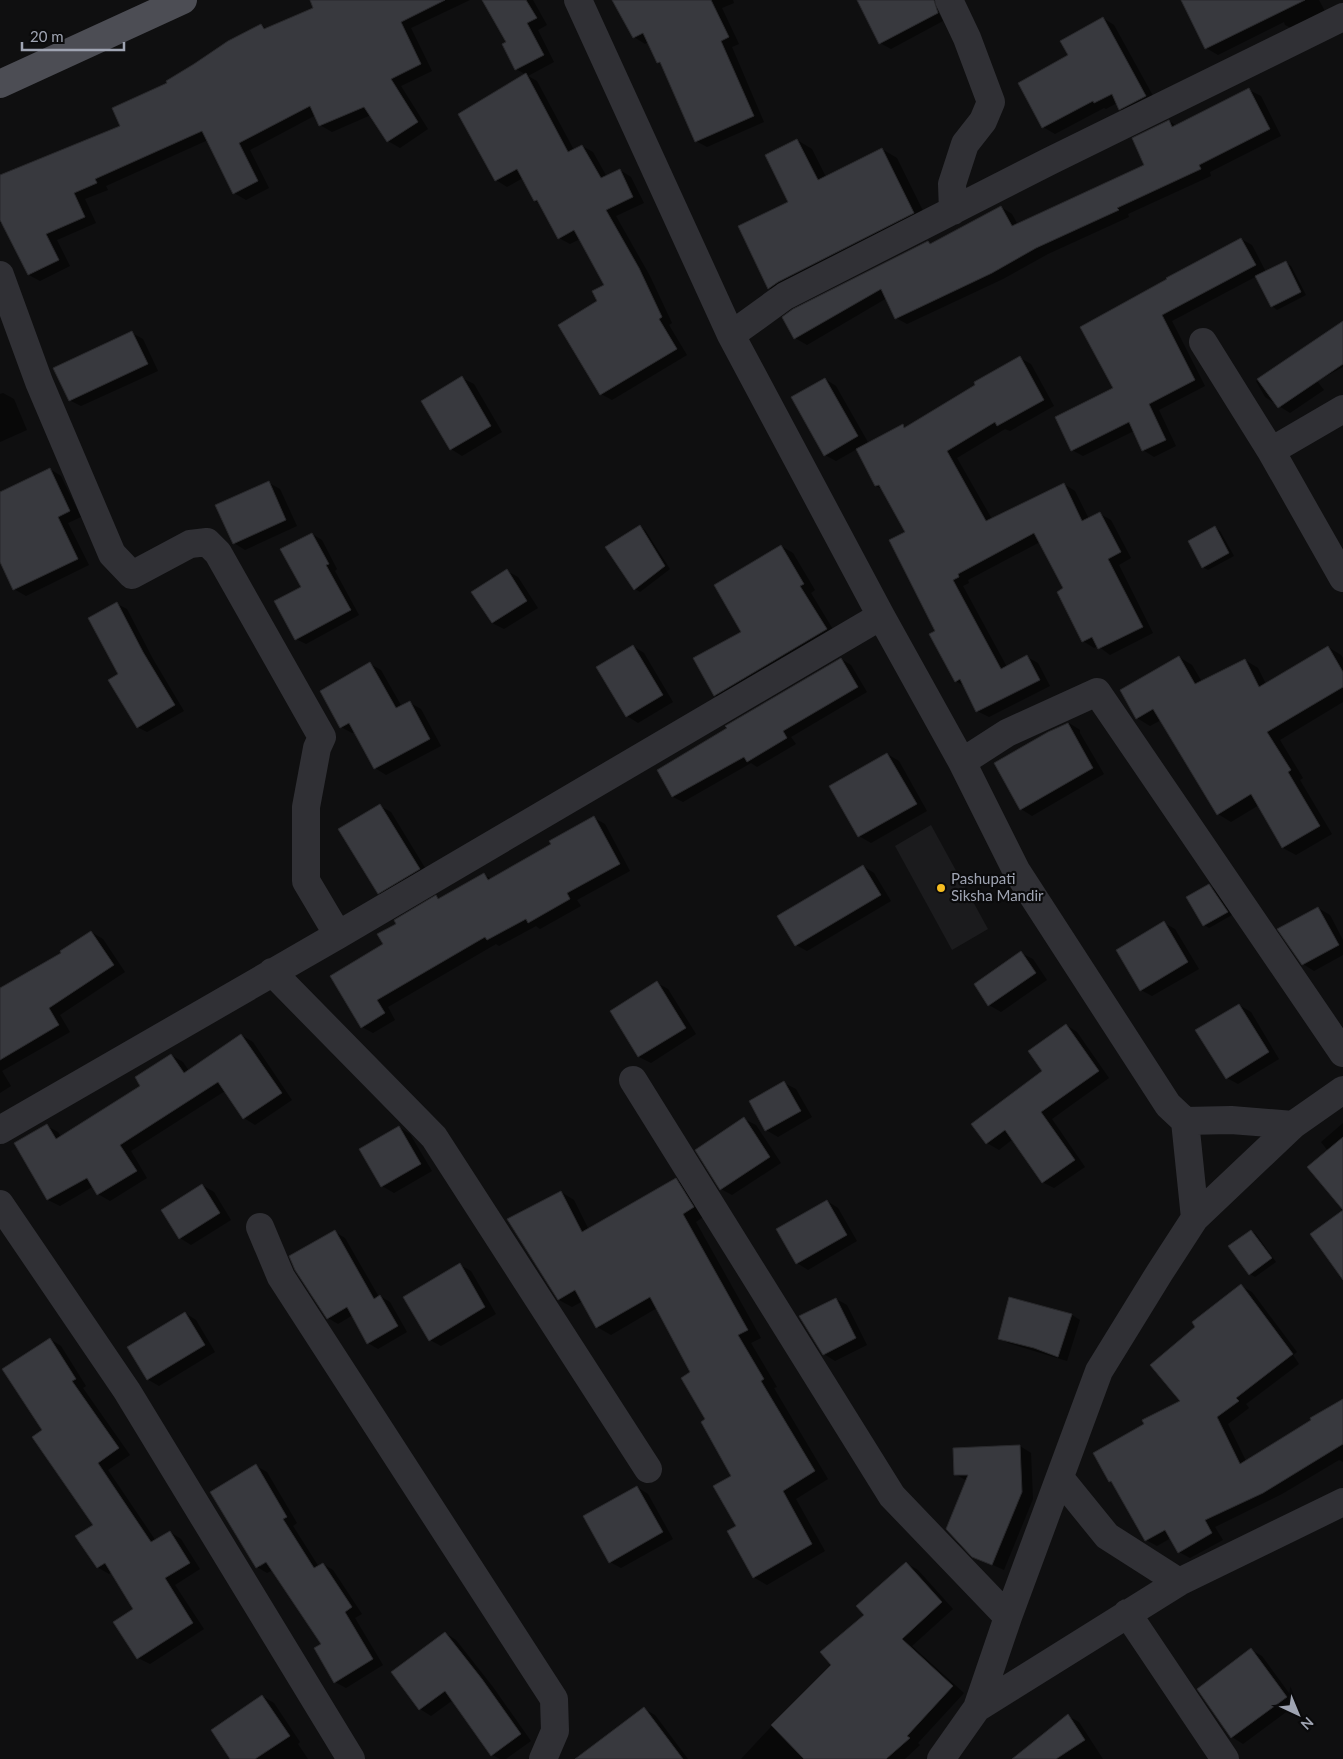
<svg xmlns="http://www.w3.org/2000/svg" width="1343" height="1759" viewBox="0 0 1343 1759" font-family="Lato,sans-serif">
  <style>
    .built { fill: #1b1b1d }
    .shadow { fill: #0007; fill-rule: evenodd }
    .building { fill: #38393e; stroke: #29292c }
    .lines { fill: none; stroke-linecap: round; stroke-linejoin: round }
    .minor { stroke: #303035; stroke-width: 28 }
    .primary { stroke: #4c4d54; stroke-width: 28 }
    .poi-dot { fill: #f6bd21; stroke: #0a0a0b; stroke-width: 2 }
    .labels { text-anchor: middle; stroke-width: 4.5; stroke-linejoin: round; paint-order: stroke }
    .poi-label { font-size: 15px; fill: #9fa4b2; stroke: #0a0a0b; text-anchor: start }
  </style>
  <rect width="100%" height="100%" fill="#0f0f10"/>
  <path class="built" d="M931,825L988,929L952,950L895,846Z"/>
  <path class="shadow" d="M311,0H470L411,28L432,71L401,86L428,129L400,148L388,141L371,115L332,132L320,125L316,115L250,150L269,188L246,200L234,193L208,140L106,186L108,190L85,199L96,223L57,240L70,266L40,281L29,275L4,225L0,223V176L122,126L169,84L261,25L267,29L315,8Z
    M483,0H533L547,25L538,30L554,62L528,76L537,81L574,150L582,146L593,152L607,177L620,170L631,177L644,203L616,216L650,276L672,323L669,325L687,355L612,400L601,394L599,302L606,285L580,239L570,244L559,238L540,204L534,200L523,178L507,187L496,180L525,74L516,69L507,43Z
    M614,0H733L734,3L722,8L739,44L732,47L764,122L707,147L696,141L664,66L658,62L648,42L645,44L634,37Z
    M858,0H932L943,21L891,49L880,43Z
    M1183,0H1319L1328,17L1297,31L1285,25L1284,22L1218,55L1206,48Z
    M1103,18L1114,25L1157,103L1131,115L1120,109L1117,103L1106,109L1104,108L1055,134L1043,127L1069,56Z
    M1249,90L1261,96L1281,136L1210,172L1211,176L1128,214L1129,217L1048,254L1003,279L907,324L896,318L887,298L807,345L795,338L928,242L931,244L1001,207L1012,214L1018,225L1146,165L1169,121L1177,126Z
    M797,140L812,149L826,177L882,149L897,158L928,221L784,296L769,288L790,203Z
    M1241,239L1252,245L1266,272L1286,263L1291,266L1306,295L1277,310L1272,306L1257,276L1172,321L1205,386L1159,410L1176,446L1154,457L1143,450L1134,431L1083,456L1072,450L1115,389L1081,328Z
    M1343,322V367L1317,381L1324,390L1290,413L1265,397L1256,381Z
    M132,333L143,339L158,371L81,406L69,400Z
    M1020,358L1031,364L1054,406L1010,431L1005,429L957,458L992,519L1064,484L1075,491L1089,519L1100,514L1111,520L1131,558L1119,565L1153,633L1110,655L1098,646L1094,648L1083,641L1065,589L1040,542L968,580L969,583L963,586L1007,667L1027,657L1038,663L1050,686L989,717L977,711L965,687L956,681L937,631L907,532L882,489L876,486L857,449L836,461L825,455V379L836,386L869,444L903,426L906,428Z
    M462,378L474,384L502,432L462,456L451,449Z
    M3,393L14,399L27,430L0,442V394Z
    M50,469L61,476L81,517L68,523L89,565L26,596L14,589L0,559V493Z
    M269,483L280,489L297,526L245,550L234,543Z
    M640,526L645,530L670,569L640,592L635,589Z
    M1215,528L1220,531L1234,556L1208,570L1202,567Z
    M312,534L322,540L337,569L335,571L359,615L306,644L296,639L302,588Z
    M781,546L793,553L815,590L811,593L837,636L726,702L715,695Z
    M507,571L518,577L538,608L504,629L492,623Z
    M117,604L127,609L153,659L184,711L147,732L137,727L119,675Z
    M633,646L644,653L673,702L638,723L627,716Z
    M1328,647L1341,655L1343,658V702L1280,740L1303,778L1300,780L1332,834L1296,855L1283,848L1259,805L1231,822L1218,814L1161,720L1150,726L1137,718L1179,657L1192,665L1202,682L1245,660L1258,668L1266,684Z
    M841,659L851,665L867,692L791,737L796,744L757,767L751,763L683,802L673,797L659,771Z
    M370,664L381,670L402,707L410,703L421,709L441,746L386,775L375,768L356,732L352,733L341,727Z
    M1069,723L1080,730V733L1104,774L1032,816L1021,809L1048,733Z
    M887,754L899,761L927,811L871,843L859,836Z
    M380,806L391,812L430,876L390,899L378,893Z
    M594,818L605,824L630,871L577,900L581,906L540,929L536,926L499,946L496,944L388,1007L395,1020L373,1033L362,1027L384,944L397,924L436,897L440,899L484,875L492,879L552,845Z
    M863,866L874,873L891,901L807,951L796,945Z
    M1209,886L1215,889L1232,915L1209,928L1204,925Z
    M1318,908L1330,915L1343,940V955L1314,971L1303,964Z
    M1164,923L1175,929L1199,969L1152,996L1141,990Z
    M91,932L103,939L125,972L60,1015L70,1032L2,1071L11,1086L0,1093V1025L63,953Z
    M1021,953L1033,959L1047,980L1001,1012L989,1005L975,984Z
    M657,983L668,989L696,1034L651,1063L639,1057L611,1011Z
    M1239,1005L1251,1012L1279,1059L1238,1084L1227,1078Z
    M1066,1025L1077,1032L1109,1078L1052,1119L1085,1167L1054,1188L1042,1182L1013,1139L999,1150L987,1143L973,1124L1043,1071Z
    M241,1035L253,1042L292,1100L255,1125L244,1118L225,1091L131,1151L147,1178L110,1201L98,1194L94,1186L60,1206L48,1200L16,1143L47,1126L58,1132L61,1137L142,1087L171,1055L183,1062L189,1071Z
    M784,1083L796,1089L812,1117L778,1137L766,1130L750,1102Z
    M744,1119L756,1125L781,1163L732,1195L721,1189Z
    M1343,1123V1278V1212L1341,1210L1343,1208L1328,1151L1321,1142Z
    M399,1127L410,1134L432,1171L394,1193L382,1186Z
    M676,1180L689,1187L706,1215L696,1222L761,1338L751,1343L777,1387L774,1388L828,1479L796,1499L825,1551L767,1585L753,1577L737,1527L733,1477L707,1419L692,1372L657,1308L611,1335L597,1327L583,1301L572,1307L559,1300L509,1220L561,1192L574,1200L589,1230Z
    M202,1185L214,1192L231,1220L191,1245L180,1238Z
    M827,1201L838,1208L857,1241L808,1270L797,1263Z
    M1251,1231L1256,1234L1276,1262L1255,1277L1250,1274Z
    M335,1232L345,1238L379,1297L380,1296L390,1302L407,1332L378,1349L368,1343L353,1315L338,1324L328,1318Z
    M460,1265L471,1271L496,1314L441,1346L430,1340Z
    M1241,1286L1252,1292L1297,1352L1293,1355L1299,1364L1246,1404L1249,1408L1228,1424L1246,1461L1343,1400V1462L1339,1460L1282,1494L1215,1527L1223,1540L1190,1558L1179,1552L1171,1538L1157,1546L1146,1540L1114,1483L1110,1481L1145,1424L1182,1401L1197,1327Z
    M836,1299L847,1305L867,1345L835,1361L824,1354Z
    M1010,1299L1072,1315L1080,1320L1067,1361L1008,1343L1000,1338Z
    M185,1313L196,1320L215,1352L159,1386L147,1379Z
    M50,1339L61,1346L86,1386L83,1388L130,1455L108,1470L156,1541L170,1532L181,1539L200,1569L175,1585L204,1629L150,1664L138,1658L135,1609L112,1572L109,1574L97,1567L95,1525L43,1431Z
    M1020,1446L1031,1453L1033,1499L1004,1570L973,1556L967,1481L955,1474Z
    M256,1466L267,1472L297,1523L293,1526L319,1567L323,1564L333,1570L362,1614L355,1618L383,1665L346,1688L335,1682L323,1644L273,1570L267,1573L257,1567ZM272,1559L260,1567V1564Z
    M637,1487L648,1494L673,1539L621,1568L610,1562Z
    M906,1563L918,1570L953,1609L912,1646L964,1693L918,1743L920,1745L905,1759H741L783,1714L833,1665L866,1615Z
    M445,1633L456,1640L493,1687L531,1741L506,1759H500L492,1755L453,1700L431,1716L420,1709L392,1672Z
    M1251,1650L1262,1656L1297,1704L1243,1744L1232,1737Z
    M262,1696L274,1703L300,1742L298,1744L308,1759H232Z
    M644,1709L655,1715L688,1759H577Z
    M1068,1716L1079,1722L1103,1759H1020Z"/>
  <path class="building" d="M310,0H445L401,22L421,64L391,79L418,122L387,142L364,107L319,126L310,106L239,143L258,181L233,194L202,131L95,179L97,183L74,193L85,217L46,234L59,260L28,275L0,220V175L120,126L112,108L167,83L166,81L194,64L228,41L261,24L264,29L313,8Z
    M482,0H526L537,18L527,23L544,55L515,70L502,44L506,42Z
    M612,0H711L729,37L721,41L754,116L695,142L660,62L657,63L643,33L633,38Z
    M857,0H934L938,13L879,44Z
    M1181,0H1305L1205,49Z
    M1103,17L1146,96L1119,110L1112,94L1094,103L1093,101L1042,128L1018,83L1068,55L1060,41Z
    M526,73L568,152L582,145L601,178L620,169L633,197L606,210L639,268L662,317L659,319L677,349L600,395L558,325L597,301L592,291L604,285L574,230L558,239L537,200L534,201L517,169L495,181L458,114Z
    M1249,88L1270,129L1199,165L1201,169L1117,208L1119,210L1036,248L992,273L895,319L881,289L794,339L783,319L782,317L793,309L928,241L930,244L1001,206L1012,226L1144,165L1132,138L1169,120L1172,127Z
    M797,139L818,180L882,148L914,213L778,282L768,289L738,226L788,202L765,155Z
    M1241,238L1256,265L1162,315L1195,380L1149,404L1166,440L1142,451L1129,422L1071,451L1055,417L1113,388L1080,327L1167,279L1166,278Z
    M1286,261L1301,292L1271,307L1255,276Z
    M1343,321V364L1278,408L1257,379Z
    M132,331L148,364L69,401L53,368Z
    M1020,356L1044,400L997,426L995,422L947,451L986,521L1064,483L1082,521L1100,512L1121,552L1108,559L1143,627L1098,649L1092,637L1082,642L1057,592L1063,588L1034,533L958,574L959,577L953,580L1001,669L1027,655L1040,680L976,712L960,679L955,682L929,634L935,631L889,540L905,532L879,485L875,486L856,449L903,424L904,428L975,385L974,382Z
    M462,376L491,426L450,450L421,401Z
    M825,378L858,436L824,456L791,397Z
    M50,468L70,511L58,517L78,559L13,590L0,562V492Z
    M269,481L286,520L233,544L215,505Z
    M640,525L665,566L634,590L605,547Z
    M1215,526L1229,553L1202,568L1188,541Z
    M312,533L329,564L326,565L351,610L295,640L274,601L301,587L280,549Z
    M781,545L804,584L800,586L827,629L714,696L693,658L741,632L714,585Z
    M507,569L527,601L492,623L471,592Z
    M117,602L143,652L175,705L137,728L108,680L118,674L88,618Z
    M633,645L663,695L626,717L596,667Z
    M1328,646L1343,672V687L1267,732L1291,770L1288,772L1320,826L1282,848L1251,794L1217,815L1153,709L1136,719L1120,690L1179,656L1195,684L1245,659L1259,687Z
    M841,658L858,687L783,731L787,738L747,762L744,757L672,797L657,770L727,728L725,726Z
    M370,662L396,708L410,701L430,739L374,769L349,723L340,728L320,691Z
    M1068,723L1093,768L1020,810L994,763L1048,732Z
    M887,753L917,804L858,837L829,786Z
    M380,804L420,869L378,894L338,829Z
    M594,816L620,864L567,893L570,899L528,923L526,919L487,940L485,937L377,1000L385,1013L361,1028L330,976L383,944L377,934L396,924L394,920L436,895L438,899L484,873L488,880L551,844L549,841Z
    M863,865L881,895L795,946L777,916Z
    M1209,884L1228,912L1203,926L1186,897Z
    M1318,907L1339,945L1302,965L1277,929Z
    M1164,921L1188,962L1140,991L1116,950Z
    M91,931L114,965L49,1008L59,1025L0,1060V988L61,953L60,951Z
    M1021,951L1036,973L988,1006L974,984Z
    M657,981L686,1028L638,1057L610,1011Z
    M1239,1004L1269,1052L1226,1079L1195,1030Z
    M1066,1024L1099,1071L1041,1112L1075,1160L1042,1183L1005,1130L986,1144L971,1124L1042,1071L1028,1051Z
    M241,1034L282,1093L243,1119L218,1082L120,1145L137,1171L97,1195L87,1178L47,1200L14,1143L47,1124L56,1139L140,1086L135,1077L171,1054L184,1073Z
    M784,1081L801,1111L765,1131L749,1101Z
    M744,1117L770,1157L720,1190L695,1150Z
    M399,1126L421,1164L381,1187L359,1149Z
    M1343,1137V1210L1307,1167Z
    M676,1178L694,1207L683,1214L748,1330L738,1335L764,1379L761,1381L815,1471L783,1491L812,1544L753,1578L727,1531L736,1526L713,1486L731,1476L701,1422L705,1419L681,1378L690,1372L650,1297L596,1328L575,1290L558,1300L507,1219L561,1191L582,1232Z
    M202,1184L220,1213L179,1239L161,1210Z
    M827,1200L847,1235L796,1264L776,1229Z
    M1343,1210V1280L1310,1234Z
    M335,1230L374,1299L380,1295L398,1326L367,1344L347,1307L327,1319L295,1270L289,1256Z
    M1251,1230L1272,1258L1249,1275L1228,1246Z
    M460,1263L485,1307L429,1341L403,1297Z
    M1241,1284L1293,1354L1236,1398L1239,1401L1217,1417L1240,1464L1311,1420L1310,1418L1343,1399V1444L1263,1493L1205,1520L1212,1533L1178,1553L1165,1530L1145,1541L1111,1481L1109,1482L1093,1453L1144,1424L1142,1420L1180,1401L1150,1365L1195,1327L1192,1322Z
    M1009,1297L1072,1314L1058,1357L1034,1348L998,1339Z
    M836,1298L856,1338L823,1355L799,1316Z
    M185,1312L205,1345L147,1380L127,1347Z
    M50,1338L76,1379L72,1381L119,1448L98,1463L151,1542L170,1531L190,1563L165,1578L193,1623L137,1659L113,1622L133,1609L105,1563L97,1568L75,1536L93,1525L32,1437L42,1430L2,1369Z
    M1020,1445L1022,1492L992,1565L972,1557L946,1529L968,1475H954L953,1448Z
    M256,1464L287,1517L283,1519L314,1568L323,1563L352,1607L345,1612L373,1659L334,1683L314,1648L321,1644L266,1562L256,1568L210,1492Z
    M637,1486L663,1532L609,1563L583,1516Z
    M906,1562L942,1602L902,1639L953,1686L907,1736L910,1738L886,1759H804L771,1725L831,1665L820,1652L864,1615L856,1606Z
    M445,1632L482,1679L521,1734L491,1756L445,1691L419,1710L391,1672Z
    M1251,1648L1287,1697L1231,1738L1197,1689Z
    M262,1695L290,1736L255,1759H230L211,1730Z
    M644,1707L683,1759H575Z
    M1068,1714L1085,1740L1056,1759H1012Z"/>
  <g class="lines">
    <path class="minor" d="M578,0L731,335L881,616L962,762L1016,870L1168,1105L1185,1121L1231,1120L1293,1125L1343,1090
      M949,0L967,38L991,102L983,121L965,144L952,184L953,211
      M0,275L39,382L112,554L132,575L190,544L207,542L218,553L322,737L317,748L306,807V881L338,935
      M731,335L785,296L1050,161L1343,17
      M1203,342L1271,451L1343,578
      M1271,451L1343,409
      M962,762L1007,733L1097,692L1343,1053
      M272,972L434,1137L648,1469
      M633,1080L892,1496L1008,1617
      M1185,1121L1195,1218
      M0,1130L338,935L881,616
      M0,1204L127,1391L351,1759
      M260,1227L281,1277L554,1699L555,1731L543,1759
      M1060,1478L1107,1536L1179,1582
      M1127,1613L1225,1759
      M977,1708L1179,1582L1343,1502
      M941,1759L977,1708L1008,1617L1099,1371L1160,1272L1195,1218L1293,1125"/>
    <path class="primary" d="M0,84L183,0"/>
  </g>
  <circle class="poi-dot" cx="941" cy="888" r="5"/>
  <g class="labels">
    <g class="poi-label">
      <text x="951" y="884">Pashupati<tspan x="951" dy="17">Siksha Mandir</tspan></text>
    </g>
  </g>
  <g transform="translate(1298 1714) rotate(136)" stroke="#0a0a0b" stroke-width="4" paint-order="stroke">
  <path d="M0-4L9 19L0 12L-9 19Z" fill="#9fa4b2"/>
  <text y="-8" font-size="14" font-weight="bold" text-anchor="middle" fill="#9fa4b2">N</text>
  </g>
  <path d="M22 42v8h102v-8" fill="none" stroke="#9fa4b2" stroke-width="2.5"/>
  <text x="30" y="42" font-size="15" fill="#9fa4b2" stroke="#0a0a0b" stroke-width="4" paint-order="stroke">20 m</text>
</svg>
